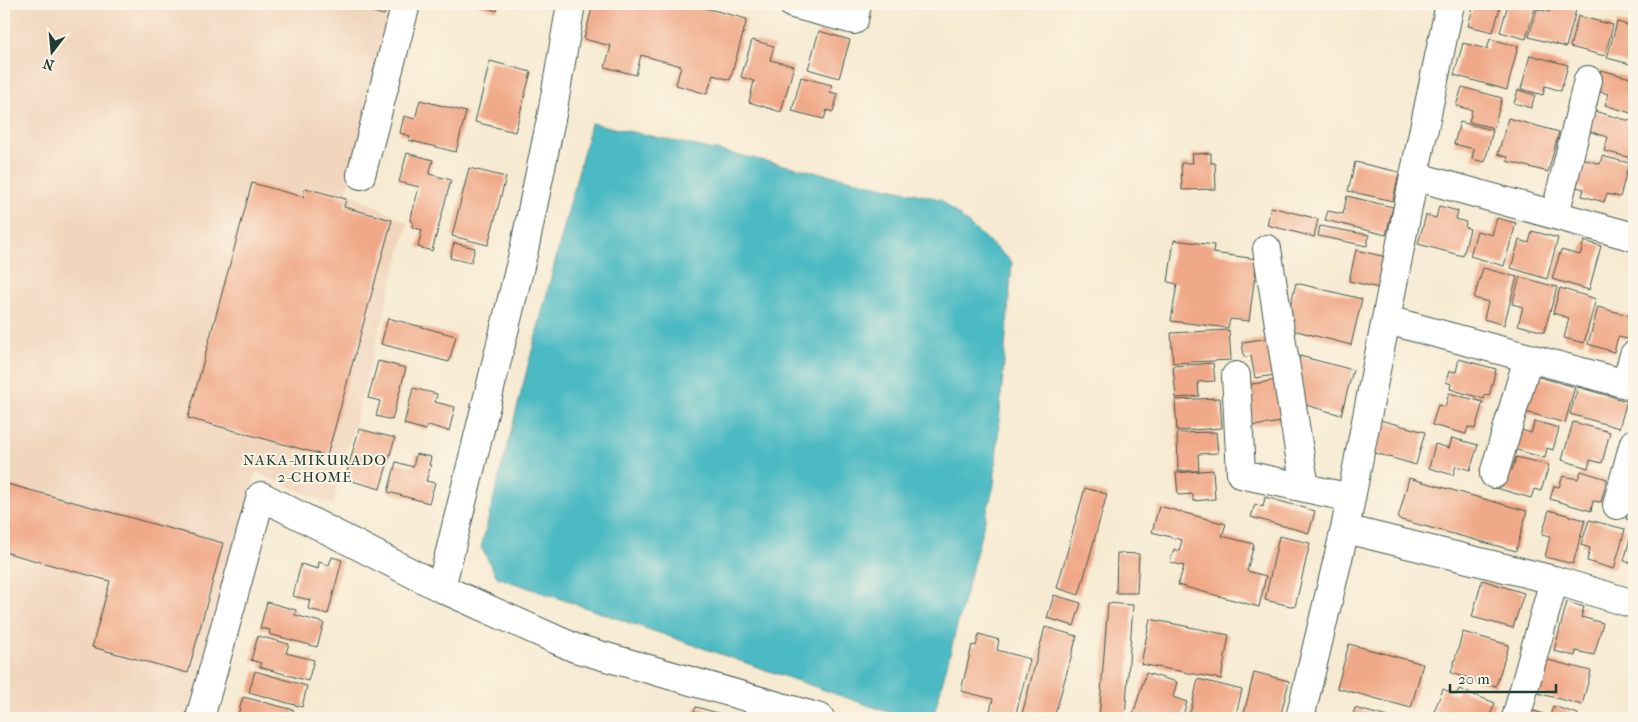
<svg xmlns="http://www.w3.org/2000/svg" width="1638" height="722" viewBox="0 0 1638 722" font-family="'IM FELL French Canon',serif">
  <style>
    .built { fill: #f1d5bd }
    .water { fill: #4cbac3; stroke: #367c7c }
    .building { fill: #f0a988 }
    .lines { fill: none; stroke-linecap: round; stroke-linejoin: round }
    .minor-casing { stroke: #3f574c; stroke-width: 30 }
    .minor { stroke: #fff; stroke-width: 28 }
    .labels { text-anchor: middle; stroke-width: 4; stroke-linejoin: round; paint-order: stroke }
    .neighbourhood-label { font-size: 15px; letter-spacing: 1px; fill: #1f3d34; stroke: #fcf5e5 }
  </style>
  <rect width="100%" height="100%" fill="#fcf5e5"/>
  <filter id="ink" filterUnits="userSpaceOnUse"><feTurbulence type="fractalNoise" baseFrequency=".02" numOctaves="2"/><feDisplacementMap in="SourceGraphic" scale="10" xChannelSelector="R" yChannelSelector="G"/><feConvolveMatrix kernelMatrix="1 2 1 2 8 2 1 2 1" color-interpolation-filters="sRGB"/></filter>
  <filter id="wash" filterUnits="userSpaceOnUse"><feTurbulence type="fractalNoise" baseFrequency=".0096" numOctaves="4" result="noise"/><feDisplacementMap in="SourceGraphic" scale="20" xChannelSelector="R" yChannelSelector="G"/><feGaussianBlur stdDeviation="1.12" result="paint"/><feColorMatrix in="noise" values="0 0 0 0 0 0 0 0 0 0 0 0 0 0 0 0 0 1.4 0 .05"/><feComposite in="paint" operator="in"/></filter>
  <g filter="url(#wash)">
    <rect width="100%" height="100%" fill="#f6ead2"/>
    <path class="built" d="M4,4H394L347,192L408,223L333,505L256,472L187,718H4Z"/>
    <path class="water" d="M591,123L940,199L1012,262L994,485L933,718H905L497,577L481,547Z"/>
    <g id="blocks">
      <path class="building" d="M367,4H387L384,15L365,10Z
        M475,4H499L497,11Z
        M593,4H690L747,19L730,80L713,75L707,94L676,85L681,66L641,55L636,75L605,67L611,46L584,39Z
        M1474,4H1501L1493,32L1468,26Z
        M1508,4L1536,5L1526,39L1500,32Z
        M1551,4L1576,10L1566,47L1529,37L1537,9L1549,12Z
        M1578,16L1613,25L1605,56L1570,47Z
        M1617,22L1634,27V65L1607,58Z
        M819,31L850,40L839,78L808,69Z
        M1490,39L1518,46L1507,90L1454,75L1463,43L1487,49Z
        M752,40L774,46L770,60L794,66L781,112L749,102L754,81L741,77Z
        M1530,55L1568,65L1561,91L1545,86L1543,95L1521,89Z
        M490,61L531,72L515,132L475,122Z
        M1601,70L1634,79V114L1605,105L1609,94L1596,91Z
        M801,77L832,85L830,92L838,94L833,112L827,110L824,119L792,111Z
        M1462,87L1502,98L1494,128L1469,122L1472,110L1456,106Z
        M1518,90L1535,95L1531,108L1514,103Z
        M420,100L466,112L456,152L408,140L410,136L400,133L404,116L415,119Z
        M1594,111L1634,122V150L1632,158L1604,151L1608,137L1588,131Z
        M1508,118L1559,132L1548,172L1507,161L1508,157L1498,154Z
        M1460,122L1493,130L1485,162L1472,159L1474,149L1454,144Z
        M407,153L433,160L429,174L451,180L432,251L418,247L422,230L412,227L413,222L410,221L419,187L399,182Z
        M1211,153V163H1215L1216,189L1182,190L1181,163H1193L1192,154Z
        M1602,156L1629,163L1620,197L1607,194L1604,202L1582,196L1584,189L1572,186L1580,158L1600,164Z
        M1355,162L1399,172L1393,201L1348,191Z
        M469,168L506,177L488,245L452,236Z
        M252,183L303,197L305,188L346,199L344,207L392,220L327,456L188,418Z
        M1347,196L1393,207L1386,235L1325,220L1328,211L1343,214Z
        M1439,206L1458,211L1456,219L1466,222L1465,227L1470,229L1463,256L1418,244L1426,215L1436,218Z
        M1271,207L1318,219L1314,237L1267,225Z
        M1497,218L1516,223L1504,266L1470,256L1477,231L1492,235Z
        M1320,226L1369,235L1367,246L1318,236Z
        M1532,231L1558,238L1547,279L1511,268L1519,240L1529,243Z
        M1174,240L1214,245L1213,253L1257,259L1249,321L1230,319L1228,328L1171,321L1177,284L1168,282Z
        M1584,241L1601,246L1589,290L1552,279L1561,250L1580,255Z
        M454,243L475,248L471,263L450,258Z
        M1356,250L1386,257L1379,288L1349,281Z
        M1483,268L1517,277L1504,325L1484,319L1488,302L1474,298Z
        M1520,277L1557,287L1544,332L1518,325L1523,307L1512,304Z
        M1296,283L1362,299L1351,345L1285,328Z
        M1560,288L1596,299L1584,343L1564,338L1569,318L1553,313Z
        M1598,307L1634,317L1628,339L1618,337L1614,352L1588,344Z
        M388,318L456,336L449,362L381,344Z
        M1229,330L1231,360L1173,363L1171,333Z
        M1270,338L1276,375L1255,378L1251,356L1244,357L1242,342Z
        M1300,356L1353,370L1341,415L1299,403L1303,388L1292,385Z
        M1459,359L1496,369L1489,396L1485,395L1484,399L1450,389L1451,384L1446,382L1449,371L1456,372Z
        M378,361L406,368L392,420L376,416L380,401L368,398Z
        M1213,363L1215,381L1198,382L1199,396L1176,398L1173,366Z
        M1532,375L1575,387L1565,423L1522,411Z
        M1277,380L1283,422L1252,426L1246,385Z
        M1578,387L1627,401L1619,428L1570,414Z
        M413,388L437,394L435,402L455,407L449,431L428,425L426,430L404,424Z
        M1449,393L1483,402L1475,429L1468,427L1466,434L1432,425L1438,405L1445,407Z
        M1220,398L1222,428L1177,431L1175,400Z
        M1380,420L1425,432L1416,465L1372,452Z
        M1535,421L1559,428L1553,450L1547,448L1545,458L1513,449L1519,429L1531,433Z
        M1573,422L1610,432L1602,463L1590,460L1588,468L1562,460Z
        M359,429L395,438L380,489L345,479Z
        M1216,432L1218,453L1198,454L1199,471H1178L1177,433Z
        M1452,438L1478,445L1470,470L1456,466L1453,475L1429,468L1435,444L1449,448Z
        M416,454L431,457L429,465H431L426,481L435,483L429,503L388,492L396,462L413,467Z
        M1516,457L1549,465L1541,491L1534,489L1531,498L1496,488L1502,467L1512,470Z
        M1213,470L1215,499L1193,501V494L1178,495L1176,473Z
        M1581,471L1607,479L1601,502L1593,501L1591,511L1550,499L1554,486L1559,487L1563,476L1578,479Z
        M1409,478L1527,511L1516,551L1398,519Z
        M4,483L223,543L188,673L92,647L110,581L4,552Z
        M1085,488L1107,494L1079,595L1057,588Z
        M1265,497L1315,511L1309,533L1251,517L1255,504L1263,507Z
        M1159,506L1226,524L1222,536L1254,544L1247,571L1266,576L1259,607L1178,585L1184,566L1170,562L1174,549L1179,551L1182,540L1152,532Z
        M1630,506L1634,508V521L1626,519Z
        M1549,510L1585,520L1573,564L1545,557L1550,536L1542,534Z
        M1589,520L1625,529L1614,569L1587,561L1590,548L1581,545Z
        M1632,531L1634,532V564L1624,561Z
        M1279,536L1310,543L1295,607L1265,600Z
        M1117,553L1139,554L1137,593H1116Z
        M332,557L342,560L328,614L308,609L310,600L293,596L301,564L318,569L319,562L329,565Z
        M1482,580L1524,593L1513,628L1472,617Z
        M1054,595L1081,603L1074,626L1047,618Z
        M267,602L296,610L295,615L324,623L317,647L269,634L270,630L260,628Z
        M1567,602L1584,607L1581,617L1603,623L1594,655L1576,651L1575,656L1554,651Z
        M1108,603L1133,605L1125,718H1099Z
        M1150,619L1229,635L1221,679L1141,664Z
        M1045,627L1077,636L1054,718H1021Z
        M1463,632L1509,645L1496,686L1451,673Z
        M979,634L999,640L997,650L1030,659L1015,717L990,711L993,699L961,691L972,645L976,646Z
        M258,636L289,644L286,653L314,660L308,681L260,667L261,663L251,660Z
        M1349,644L1423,664L1411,708L1337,688Z
        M1544,659L1591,671L1582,705L1534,692Z
        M255,671L307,686L302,707L249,692Z
        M1254,672L1289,681L1280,718H1243Z
        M1146,673L1177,682L1173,697L1187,702L1182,718H1132Z
        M1198,679L1242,690L1235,718H1189Z
        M1443,689L1456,695L1459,689L1495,703L1489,718H1442L1433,714Z
        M243,697L294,710L292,718H237Z
        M1553,706L1578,714L1577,718H1525L1528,709L1550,716Z
        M696,707L725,715L724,718H692Z
        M1355,708L1391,718H1352Z"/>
    </g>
  </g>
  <g filter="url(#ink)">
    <use href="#blocks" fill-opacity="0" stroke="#3f574c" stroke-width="1"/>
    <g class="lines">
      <g class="minor-casing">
        <path id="minor" d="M793,4L854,20L857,4
          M361,175L406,4
          M1414,176L1634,237
          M1555,215L1588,80
          M1267,249L1305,488
          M1387,320L1634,386
          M1236,376L1241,474L1351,498
          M1626,383L1634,355
          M1494,474L1528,358
          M1617,505L1634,443
          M1345,529L1554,580L1634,604
          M441,588L524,250L552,114L571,4
          M200,718L261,496L441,588L575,648L820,718
          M1300,718L1345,529L1414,176L1450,4
          M1516,718L1554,580"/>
      </g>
      <use href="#minor" class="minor"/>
    </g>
  </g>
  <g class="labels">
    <g class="neighbourhood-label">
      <text x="315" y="465">NAKA-MIKURADO<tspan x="315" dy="17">2-CHOME</tspan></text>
    </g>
  </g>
  <rect width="1638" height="722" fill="none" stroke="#fcf5e5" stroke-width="20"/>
  <g transform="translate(52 52) rotate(196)" stroke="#fcf5e5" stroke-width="4" paint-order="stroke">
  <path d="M0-4L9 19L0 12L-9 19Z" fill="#1f3d34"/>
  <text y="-8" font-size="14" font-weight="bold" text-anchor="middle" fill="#1f3d34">N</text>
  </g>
  <path d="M1450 684v8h106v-8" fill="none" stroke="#1f3d34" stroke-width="2.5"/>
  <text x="1458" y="684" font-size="15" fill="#1f3d34" stroke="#fcf5e5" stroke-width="4" paint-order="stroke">20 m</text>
</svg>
